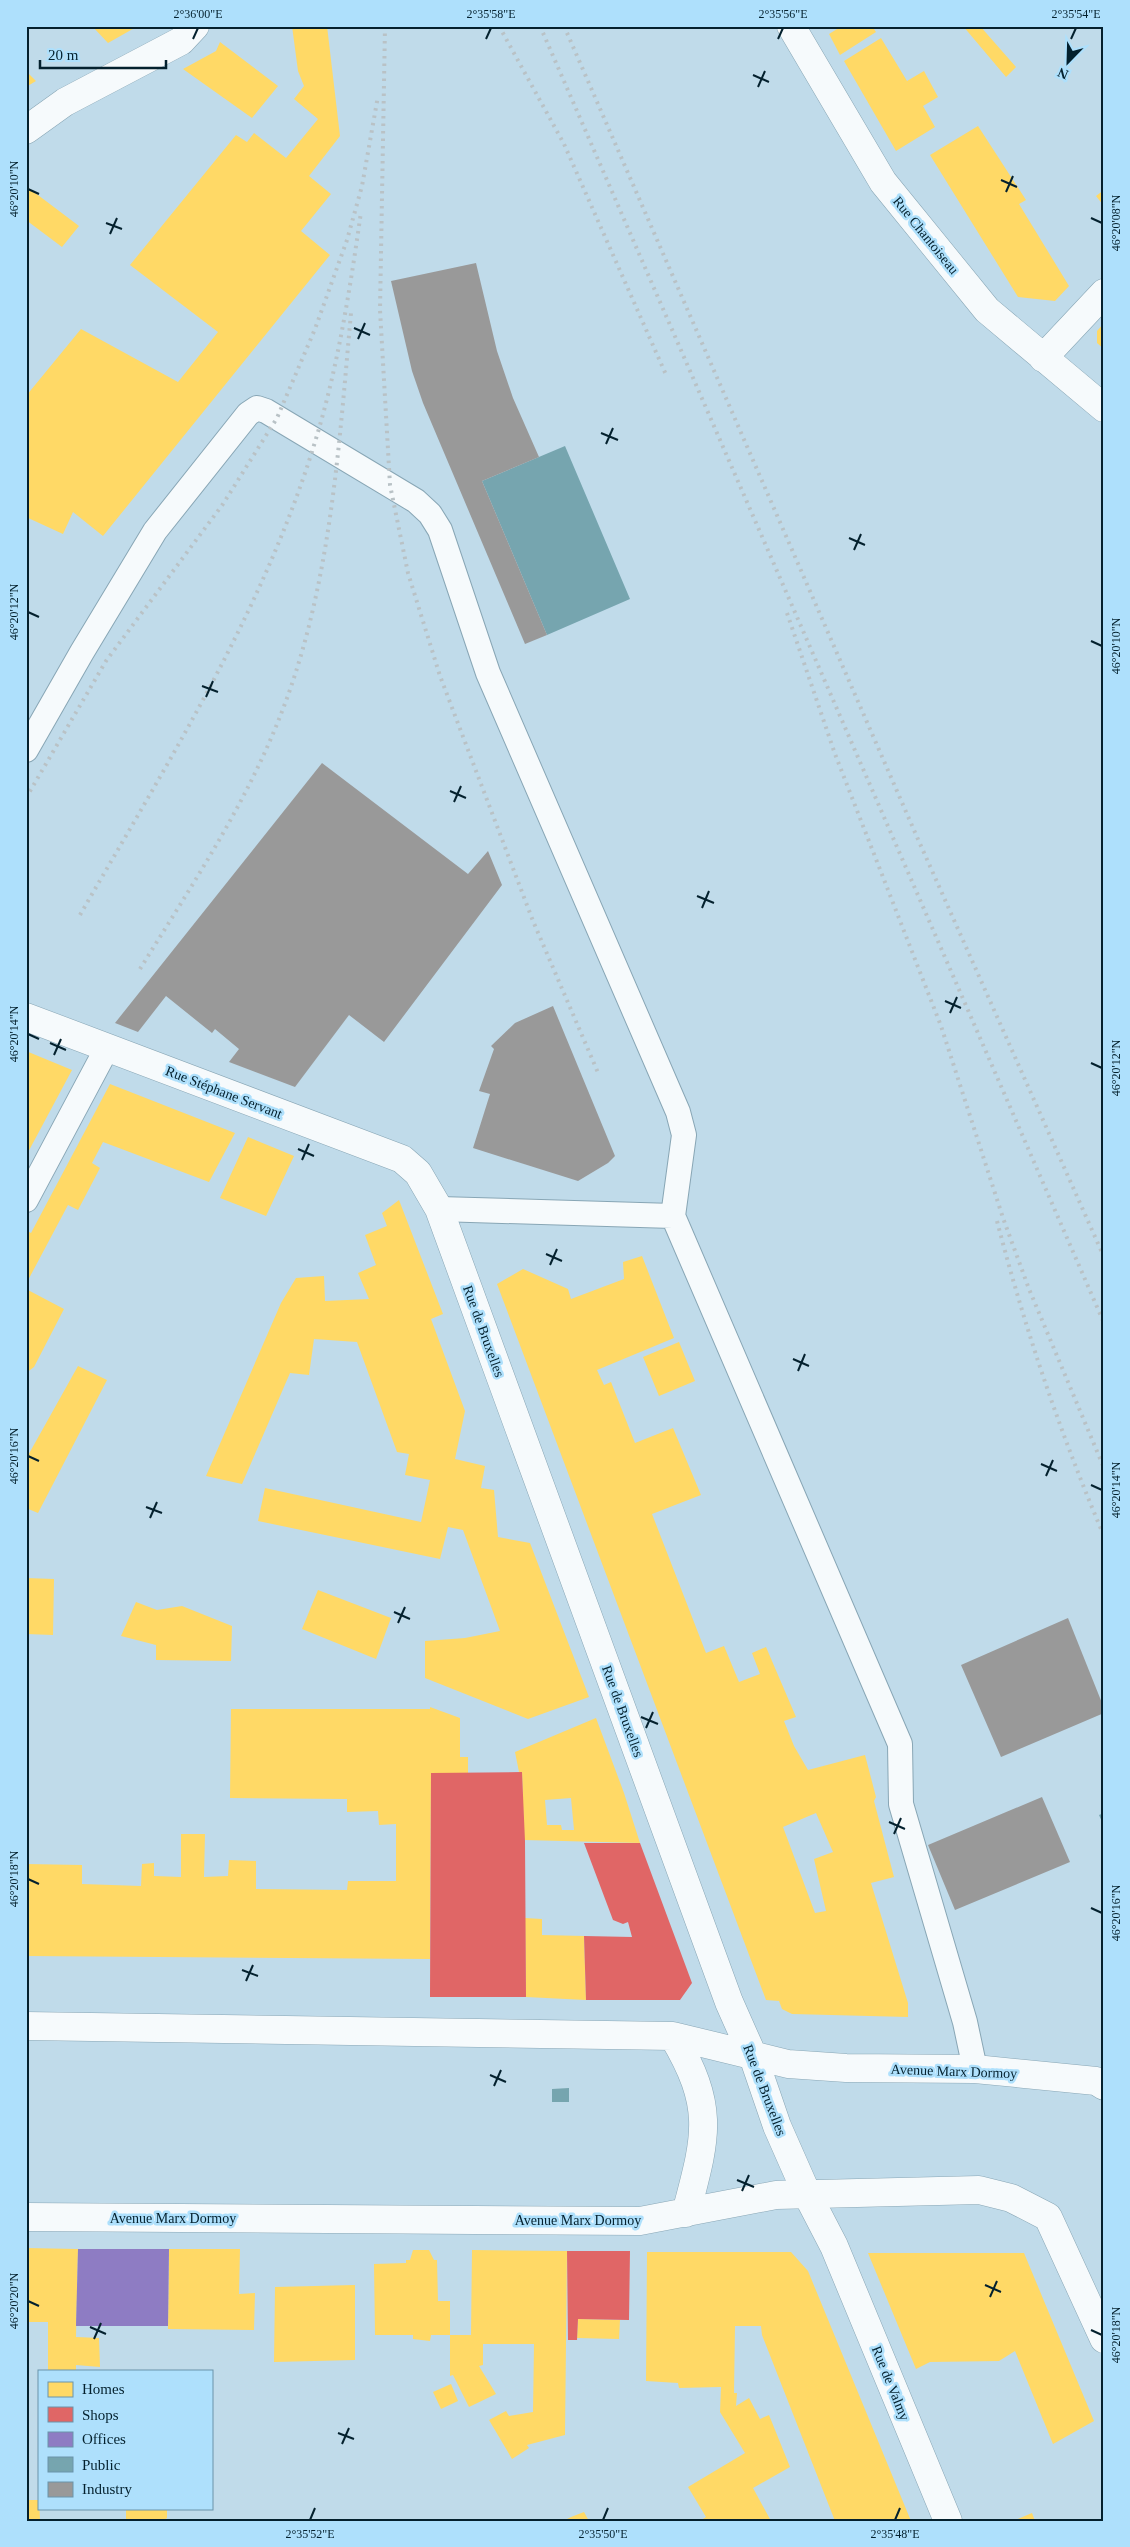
<svg xmlns="http://www.w3.org/2000/svg" width="1130" height="2547" viewBox="0 0 1130 2547" font-family="'Times New Roman',serif">
  <style>
    .homes { fill: #ffd966; fill-rule: evenodd }
    .shops { fill: #e06666 }
    .offices { fill: #8e7cc3 }
    .public { fill: #76a5af }
    .industry { fill: #999 }
    .lines { fill: none; stroke-linecap: round; stroke-linejoin: round }
    .lane-casing { stroke: #88a6b5; stroke-width: 26 }
    .street-casing { stroke: #88a6b5; stroke-width: 29 }
    .lane { stroke: #f6fafc; stroke-width: 24 }
    .street { stroke: #f6fafc; stroke-width: 28 }
    .rail { stroke: #b9c2c6; stroke-width: 4; stroke-dasharray: 2.5 5; stroke-linecap: butt }
    .ticks { fill: none; stroke: #04212e; stroke-width: 2 }
    .labels { text-anchor: middle; stroke-width: 5; stroke-linejoin: round; paint-order: stroke }
    .street-label { font-size: 14px; fill: #04212e; stroke: #aee0fc }
    .neatline { fill: none; stroke: #04212e; stroke-width: 2 }
    .ticks-label { font-size: 12px; text-anchor: middle; fill: #04212e }
  </style>
  <rect width="100%" height="100%" fill="#c0dbea"/>
  <path class="homes" d="M92,26H138L108,43Z
    M292,26H327L340,136L309,176L331,194L301,231L330,255L103,536L73,512L63,534L26,517V396L81,329L178,382L218,332L130,265L236,135L247,142L254,133L286,158L318,119L294,99L304,86L298,71Z
    M842,26H872L876,32L840,55L829,34Z
    M963,26H980L1016,67L1006,77Z
    M881,38L907,81L924,71L938,97L923,106L935,127L896,151L844,61Z
    M220,42L278,86L252,118L183,69L216,51Z
    M26,71L36,81L26,87Z
    M978,126L1026,200L1019,204L1069,286L1055,301L1018,297L930,155Z
    M26,186L79,226L62,247L26,220Z
    M1104,190V206L1096,196Z
    M1104,323V349L1097,343V331Z
    M26,1051L72,1070L26,1156Z
    M110,1084L235,1133L209,1182L103,1142L92,1163L100,1168L78,1210L68,1205L26,1284V1230L31,1233Z
    M248,1137L294,1156L266,1216L220,1198Z
    M399,1200L443,1314L431,1319L465,1411L455,1459L485,1466L481,1488L494,1490L498,1537L530,1543L589,1697L528,1719L425,1678V1641L465,1638L500,1631L463,1530L448,1527L440,1559L258,1521L265,1488L421,1522L430,1480L405,1475L409,1454L397,1452L357,1342L314,1339L309,1375L290,1373L242,1484L206,1476L281,1303L296,1278L324,1276L325,1301L369,1299L358,1273L376,1265L365,1235L387,1226L382,1213Z
    M642,1256L674,1338L597,1370L604,1385L611,1382L635,1443L673,1428L701,1495L652,1514L706,1653L724,1646L739,1682L760,1674L752,1653L766,1647L796,1717L784,1721L794,1746L808,1770L865,1755L876,1797L874,1801L894,1877L871,1883L908,2003V2017L792,2014L782,2009L779,2001L766,2000L497,1284L523,1269L568,1289L571,1299L624,1279L623,1262ZM816,1813L833,1852L814,1859L826,1911L815,1913L783,1827Z
    M26,1289L64,1309L34,1367L26,1373Z
    M679,1342L695,1381L659,1396L643,1357Z
    M78,1366L107,1380L38,1513L26,1508V1459Z
    M26,1578L54,1579L53,1635L26,1634Z
    M318,1590L391,1618L376,1659L302,1629Z
    M136,1602L157,1610L182,1606L232,1626L231,1661L156,1660V1645L121,1636Z
    M430,1707L460,1718V1757H468V1773H431L430,1959L26,1956V1864L82,1865V1884L141,1886L142,1864L154,1863V1876L181,1877V1834H205L204,1877L228,1876L229,1860L256,1861V1889L347,1890L348,1881H396V1824L379,1825L378,1811L347,1812V1799L230,1798L231,1709H430Z
    M596,1718L624,1793L640,1843L524,1840L522,1772H519L515,1752ZM571,1798L574,1830H562L561,1825H547L545,1800Z
    M525,1918L542,1919V1935L584,1936L586,2000L526,1997Z
    M26,2248L78,2249L76,2337L99,2338L100,2367L76,2365V2371H48V2322H26Z
    M169,2249H240L239,2294L255,2293L254,2330L168,2329Z
    M413,2250H429L434,2260H437L438,2301H450V2335H431L430,2341L413,2339V2335H375L374,2264L406,2263V2260H410Z
    M472,2250L567,2251L565,2435L527,2445L529,2448L512,2459L489,2420L506,2411L509,2416L533,2412L534,2344H483V2365L479,2366L496,2394L469,2407L453,2375L450,2376V2335H471Z
    M647,2252H791L808,2271L911,2521H835L762,2335L761,2326H735L734,2393H737L736,2406L749,2398L760,2419L769,2415L790,2467L753,2488L771,2521H700L706,2517L688,2487L745,2453L720,2412L721,2387L679,2388L678,2383L646,2381Z
    M868,2253H1024L1094,2421L1053,2444L1015,2351L999,2361L930,2362L916,2369Z
    M355,2285V2360L274,2362L275,2287Z
    M578,2319L620,2320L619,2339L577,2338Z
    M451,2384L458,2401L441,2409L433,2392Z
    M26,2500H39L40,2520H26Z
    M126,2508H167V2518L162,2521H126Z
    M584,2512L589,2521H563L571,2517Z
    M1032,2513L1035,2521H1013Z"/>
  <path class="shops" d="M522,1772L525,1841L526,1997H430L431,1773Z
    M584,1843H640L692,1983L680,2000H586L584,1936L632,1937L628,1922L623,1924L613,1920Z
    M567,2251H630L629,2320L578,2319L577,2340H568Z"/>
  <path class="offices" d="M78,2249H169L168,2326H76Z"/>
  <path class="public" d="M565,446L630,599L547,635L482,481Z
    M1104,1813V1826L1099,1815Z
    M569,2088V2102H552V2089Z"/>
  <path class="industry" d="M476,263L497,351L513,398L539,457L482,481L547,635L525,644L423,403L412,371L391,281Z
    M322,763L468,874L488,851L502,885L384,1042L349,1015L295,1087L229,1062L239,1049L215,1029L212,1033L166,996L138,1032L115,1023Z
    M553,1006L615,1156L608,1163L578,1181L473,1148L490,1094L479,1091L494,1049L491,1046L515,1023Z
    M1068,1618L1104,1708V1713L1001,1757L961,1665Z
    M1042,1797L1070,1862L955,1910L928,1845Z"/>
  <g class="lines">
    <g class="lane-casing">
      <path id="lane" d="M26,750L82,652L155,531L248,414L257,408L266,411L416,501L430,514L440,530L488,673L678,1112L684,1135L673,1216
        M26,1200L107,1048
        M439,1209L673,1216L900,1744L901,1804L965,2022L975,2069"/>
    </g>
    <g class="street-casing">
      <path id="street" d="M791,26L883,182L987,310L1104,408
        M26,130L65,102L181,41L195,26
        M1043,358L1104,293
        M26,1017L402,1159L418,1173L439,1209L729,2002L753,2056L777,2126L807,2194L834,2246L948,2521
        M26,2026L673,2036L788,2064L846,2068L975,2069L1096,2081L1104,2086
        M673,2036C716,2108 706,2137 686,2213
        M26,2217L640,2221L776,2195L979,2190L1011,2198L1048,2217L1104,2339"/>
    </g>
    <use href="#lane" class="lane"/>
    <use href="#street" class="street"/>
    <path class="rail" d="M385,26L380,310L390,485L408,573L440,676L533,921L599,1075
      M499,26L564,144L667,377
      M540,26L1104,1323
      M564,26L917,837L1104,1257
      M787,613L835,754L941,1026L1003,1218L1029,1289L1104,1468
      M26,798L106,661L223,504L277,418L315,329L347,240L362,186L378,96
      M80,915C168,762 263,612 315,442C338,367 350,289 361,212
      M140,969C187,893 237,818 272,736C330,602 338,456 351,313
      M997,1221C1025,1329 1060,1433 1104,1536"/>
  </g>
  <path class="ticks" d="M193,39L198,28M486,39L491,28M778,39L783,28M1071,39L1076,28M753,75L769,82M758,87L765,71M1001,180L1017,187M28,189L39,194M1006,192L1013,176M1091,218L1102,223M106,223L122,229M110,234L117,218M354,328L370,335M358,339L365,323M601,433L618,440M606,444L613,428M849,538L865,545M854,550L861,534M28,612L39,617M1091,641L1102,646M202,686L218,692M206,697L213,681M450,791L466,798M454,802L461,786M697,896L714,903M702,908L709,891M945,1001L961,1008M950,1013L957,997M28,1034L39,1039M50,1043L66,1050M54,1055L61,1039M1091,1063L1102,1068M298,1149L314,1156M302,1160L309,1144M546,1254L562,1261M550,1265L557,1249M793,1359L809,1366M798,1371L805,1354M28,1456L39,1461M1041,1464L1057,1471M1046,1476L1053,1460M1091,1485L1102,1490M146,1507L162,1513M150,1518L157,1502M394,1612L410,1619M398,1623L405,1607M641,1717L658,1724M646,1728L653,1712M889,1822L905,1829M894,1834L901,1818M28,1879L39,1884M1091,1908L1102,1913M242,1970L258,1976M246,1981L253,1965M490,2075L506,2082M494,2086L501,2070M737,2180L754,2187M742,2191L749,2175M985,2285L1001,2292M990,2297L997,2281M28,2301L39,2306M90,2327L106,2334M1091,2330L1102,2335M94,2339L101,2323M338,2433L354,2439M342,2444L349,2428M310,2520L315,2508M603,2520L608,2508M895,2520L900,2508"/>
  <g class="labels">
    <g class="street-label">
      <text transform="translate(926 235) rotate(51)" y="5">Rue Chantoiseau</text>
      <text transform="translate(224 1092) rotate(21)" y="5">Rue Stéphane Servant</text>
      <text transform="translate(484 1331) rotate(70)" y="5">Rue de Bruxelles</text>
      <text transform="translate(623 1711) rotate(70)" y="5">Rue de Bruxelles</text>
      <text transform="translate(954 2071) rotate(2)" y="5">Avenue Marx Dormoy</text>
      <text transform="translate(765 2090) rotate(69)" y="5">Rue de Bruxelles</text>
      <text x="173" y="2223">Avenue Marx Dormoy</text>
      <text x="578" y="2225">Avenue Marx Dormoy</text>
      <text transform="translate(891 2383) rotate(68)" y="5">Rue de Valmy</text>
    </g>
  </g>
  <rect width="1130" height="2547" fill="none" stroke="#aee0fc" stroke-width="55"/>
  <rect x="38" y="2370" width="175" height="140" fill="#aee0fc" stroke="#6a94aa"/>
  <rect x="48" y="2382" width="25" height="15" fill="#ffd966" stroke="#6a94aa"/>
  <text x="82" y="2394" font-size="15" fill="#04212e">Homes</text>
  <rect x="48" y="2407" width="25" height="15" fill="#e06666" stroke="#6a94aa"/>
  <text x="82" y="2420" font-size="15" fill="#04212e">Shops</text>
  <rect x="48" y="2432" width="25" height="15" fill="#8e7cc3" stroke="#6a94aa"/>
  <text x="82" y="2444" font-size="15" fill="#04212e">Offices</text>
  <rect x="48" y="2457" width="25" height="15" fill="#76a5af" stroke="#6a94aa"/>
  <text x="82" y="2470" font-size="15" fill="#04212e">Public</text>
  <rect x="48" y="2482" width="25" height="15" fill="#999999" stroke="#6a94aa"/>
  <text x="82" y="2494" font-size="15" fill="#04212e">Industry</text>
  <g transform="translate(1068 62) rotate(203)" stroke="#aee0fc" stroke-width="4" paint-order="stroke">
  <path d="M0-4L9 19L0 12L-9 19Z" fill="#04212e"/>
  <text y="-8" font-size="14" font-weight="bold" text-anchor="middle" fill="#04212e">N</text>
  </g>
  <path d="M40 60v8h126v-8" fill="none" stroke="#04212e" stroke-width="2.5"/>
  <text x="48" y="60" font-size="15" fill="#04212e" stroke="#aee0fc" stroke-width="4" paint-order="stroke">20 m</text>
  <rect x="28" y="28" width="1074" height="2492" class="neatline"/>
  <g class="ticks-label">
    <text x="198" y="18">2°36'00"E</text>
    <text x="491" y="18">2°35'58"E</text>
    <text x="783" y="18">2°35'56"E</text>
    <text x="1076" y="18">2°35'54"E</text>
    <text transform="translate(14 189) rotate(-90)" y="4">46°20'10"N</text>
    <text transform="translate(1116 223) rotate(-90)" y="4">46°20'08"N</text>
    <text transform="translate(14 612) rotate(-90)" y="4">46°20'12"N</text>
    <text transform="translate(1116 646) rotate(-90)" y="4">46°20'10"N</text>
    <text transform="translate(14 1034) rotate(-90)" y="4">46°20'14"N</text>
    <text transform="translate(1116 1068) rotate(-90)" y="4">46°20'12"N</text>
    <text transform="translate(14 1456) rotate(-90)" y="4">46°20'16"N</text>
    <text transform="translate(1116 1490) rotate(-90)" y="4">46°20'14"N</text>
    <text transform="translate(14 1879) rotate(-90)" y="4">46°20'18"N</text>
    <text transform="translate(1116 1913) rotate(-90)" y="4">46°20'16"N</text>
    <text transform="translate(14 2301) rotate(-90)" y="4">46°20'20"N</text>
    <text transform="translate(1116 2335) rotate(-90)" y="4">46°20'18"N</text>
    <text x="310" y="2538">2°35'52"E</text>
    <text x="603" y="2538">2°35'50"E</text>
    <text x="895" y="2538">2°35'48"E</text>
  </g>
</svg>
